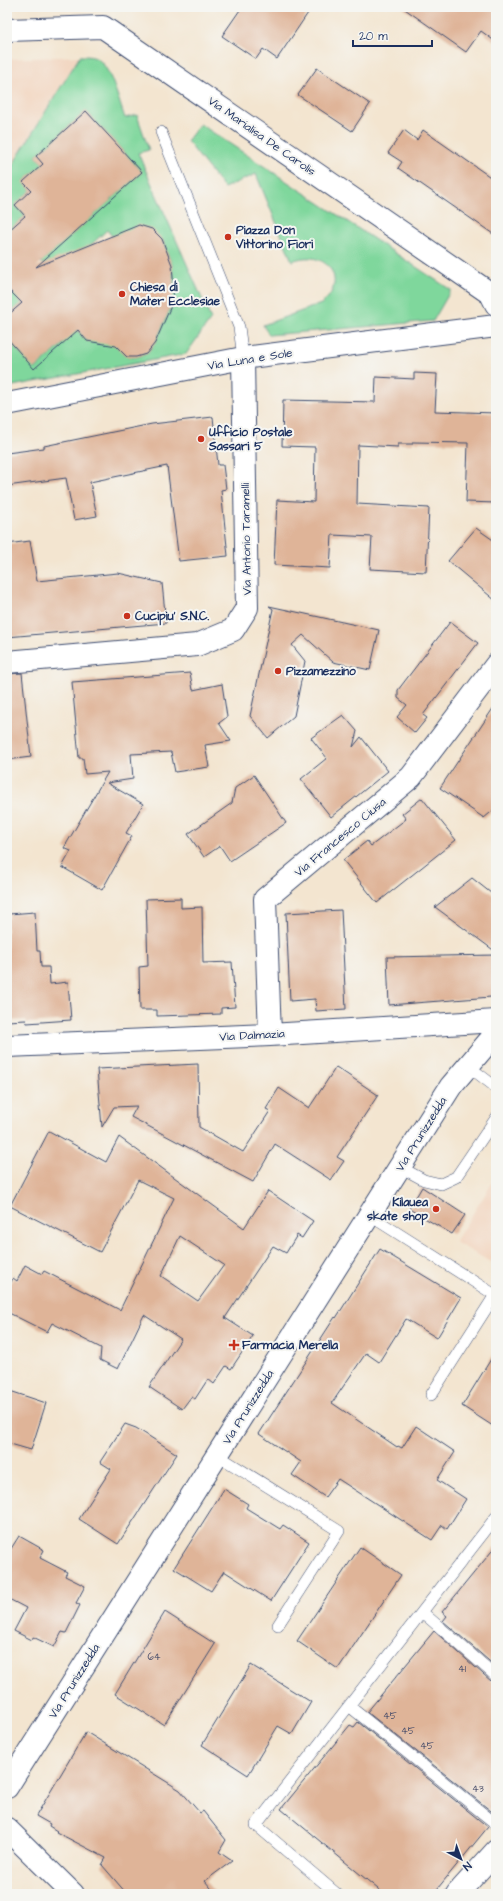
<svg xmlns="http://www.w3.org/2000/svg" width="503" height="1901" viewBox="0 0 503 1901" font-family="'Architects Daughter',sans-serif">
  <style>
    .built { fill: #f2d4be }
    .green { fill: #7fd79c; stroke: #4d837d }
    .building { fill: #dfb498; fill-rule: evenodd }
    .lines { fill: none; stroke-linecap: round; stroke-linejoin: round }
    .lane-casing { stroke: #3b4a6f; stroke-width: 12 }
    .street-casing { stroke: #3b4a6f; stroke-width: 24 }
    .secondary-casing { stroke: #3b4a6f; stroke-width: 24 }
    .lane { stroke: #fff; stroke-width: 11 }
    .street { stroke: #fff; stroke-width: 22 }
    .secondary { stroke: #fff; stroke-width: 22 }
    .poi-dot { fill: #c8321e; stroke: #f6f6f2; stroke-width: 1.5 }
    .labels { text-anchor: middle; stroke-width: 4; stroke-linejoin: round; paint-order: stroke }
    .number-label { font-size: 10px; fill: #4c506c }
    .street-label { font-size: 12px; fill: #1b2f5e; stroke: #f6f6f2 }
    .poi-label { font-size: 12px; font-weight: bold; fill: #1b2f5e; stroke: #f6f6f2; text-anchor: start }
  </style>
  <rect width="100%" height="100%" fill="#f6f6f2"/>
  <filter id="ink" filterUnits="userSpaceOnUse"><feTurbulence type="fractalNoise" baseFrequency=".025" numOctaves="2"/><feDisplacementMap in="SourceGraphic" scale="8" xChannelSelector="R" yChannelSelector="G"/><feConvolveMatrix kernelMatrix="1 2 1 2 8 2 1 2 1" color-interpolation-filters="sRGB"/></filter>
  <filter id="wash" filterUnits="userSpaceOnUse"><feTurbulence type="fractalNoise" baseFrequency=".012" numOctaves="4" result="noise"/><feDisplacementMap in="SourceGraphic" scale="16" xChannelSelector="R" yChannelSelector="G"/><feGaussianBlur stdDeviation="0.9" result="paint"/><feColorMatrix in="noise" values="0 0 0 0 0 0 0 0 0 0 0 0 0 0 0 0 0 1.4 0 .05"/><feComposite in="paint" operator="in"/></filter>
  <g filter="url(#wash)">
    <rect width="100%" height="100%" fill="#f3e5d0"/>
    <path class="built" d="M80,56L7,174V59Z
      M496,1177V1265L455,1242Z"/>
    <path class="green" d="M80,56C87,56 94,56 99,60C111,69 119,102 125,118L137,115L149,150L138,153L211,319L186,354L7,387V339L35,369L63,344L66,318L87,341L107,337L127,357H136L146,354L155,343L171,306L174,290L172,265L162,239L117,242L107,230L55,278L41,262L142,172L86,111L36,156L43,164L23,182L31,190L15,205L25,216L7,232V174Z
      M200,124L451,290L433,321L269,335L263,325L321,304C350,282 327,247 292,261L256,174L224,188L187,141Z
      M7,287L22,303L7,316Z"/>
    <g id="blocks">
      <path class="building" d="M242,7H312L277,59L263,49L256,59L222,36Z
        M402,7H496V42L481,31L466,52Z
        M317,68L370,104L352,131L298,95Z
        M86,111L142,172L36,267L139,225L152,229L162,239L172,265L174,290L171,306L155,343L146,354L136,357H127L116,346L87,341L78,330L34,369L7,338V316L22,303L10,291L7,294V232L25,216L15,205L31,190L23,182L43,164L36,156Z
        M404,130L417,140L423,130L496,181V236L398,168L402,162L388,153Z
        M414,373L437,374L435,411L496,413V503L466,502L468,443L413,442V444H398V447L358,445L357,504L429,508L426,572L370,569L372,537L332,535L330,568L274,565L277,500L314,502L315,447L282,446L283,400L375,402L376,377L414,379Z
        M213,417L218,465H223L226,489L221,490L228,556L179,561L167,466L90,482L97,516L74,520L66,478L7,486V453L44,448V446L152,424Z
        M476,528L496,542V601L448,561Z
        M30,541L37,581L118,573L162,583L166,623L7,637V544Z
        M269,606L379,630L370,670L333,662L303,635L292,645L305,661L294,716L268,738L250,716L273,609Z
        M450,622L478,643L423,715L427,718L415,733L397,717L407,705L398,698V690Z
        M22,673L31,757L7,760V674Z
        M190,673L193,690L222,684L227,717L219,723L231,741L205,745L209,767L175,772L171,752L131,754L133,779L107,783L143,804L126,833L132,836L102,890L62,867L71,851L64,848L108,772L85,774L83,758H79L72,682Z
        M496,704V808L484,818L440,788Z
        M343,715L357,731L353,747L361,737L388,771L331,817L301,779L327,758L311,738Z
        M254,775L286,823L230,861L220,846L204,857L188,834L232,803L235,788Z
        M422,798L456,840L377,903L343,860L367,841L371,846L406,819L402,814Z
        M472,878L496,897V952L435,907Z
        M181,898V908L202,907L203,963L232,962L235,1007L221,1008V1014L157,1016V1010H140L139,967L148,966L146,899Z
        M341,910L346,1009L316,1011L315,999L290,1001L286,913Z
        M35,912L37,951H40L41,967H49L50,984L68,982L71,1020L27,1023L26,1020L7,1021V919L9,918V914Z
        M496,955V990L491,997L389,1005L387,957Z
        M198,1064L199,1127L243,1152L270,1111L266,1109L279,1088L309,1108L336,1067L378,1095L337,1157L344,1161L331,1180L275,1144L253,1182L131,1117L137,1106L114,1107L102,1127L97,1069Z
        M49,1131L106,1162L119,1137L244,1228L268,1191L313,1221L302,1238L297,1235L286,1253L273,1246L225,1318L253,1336L231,1369L226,1366L214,1384L208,1379L195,1399L191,1397L182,1409L149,1387L181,1339L144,1315L118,1369L100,1360L101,1348L52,1323L47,1332L7,1312V1290L13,1278L17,1281L25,1265L42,1274L44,1271L120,1310L174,1198L138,1180L100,1252L10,1206ZM180,1236L224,1265L198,1301L161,1276Z
        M422,1187L465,1215L452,1234L409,1209Z
        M380,1249L461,1298L437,1338L406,1319L379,1362L366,1353L332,1403L397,1447L398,1446L402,1448L416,1426L455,1452L437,1480L466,1499L447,1529L442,1525L432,1540L338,1479L325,1497L292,1475L301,1462L259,1434L335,1317L336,1318Z
        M496,1351V1428L462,1406Z
        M7,1390L46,1403L31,1450L7,1443Z
        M125,1424L136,1428L177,1454L118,1544L79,1519L111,1469L100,1462Z
        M224,1489L248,1504L246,1508L280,1529L283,1525L309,1542L271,1601L224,1571L211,1591L174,1568Z
        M19,1536L44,1550L40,1558L67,1572L65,1576L85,1586L76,1603L80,1605L66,1633L62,1632L54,1647L33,1637L32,1640L14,1631L26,1608L7,1598V1555Z
        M496,1546V1667L443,1621L447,1616L442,1612Z
        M360,1547L401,1575L338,1669L297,1641Z
        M165,1612L215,1644L164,1725L115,1694Z
        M434,1631L491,1681L496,1683V1815L367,1712Z
        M251,1665L311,1702L292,1734L278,1726L248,1775L202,1745Z
        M358,1722L488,1827L433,1894H384L281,1809L350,1725L354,1727Z
        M86,1732L180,1790L200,1813L203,1811L226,1840L219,1852L232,1861L205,1881L216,1894H127L102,1865L106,1858L56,1832L57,1831L49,1826L50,1824L36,1816Z"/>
    </g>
  </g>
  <g filter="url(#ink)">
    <use href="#blocks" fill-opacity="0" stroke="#3b4a6f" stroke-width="1"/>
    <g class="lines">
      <g class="lane-casing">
        <path id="lane" d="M161,132L239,327L243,358
          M468,1066L493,1085L496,1089
          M400,1167L424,1180L441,1184L456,1177L496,1118
          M369,1215L495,1295L431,1395
          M217,1455L339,1531L278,1625
          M422,1612L496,1676
          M349,1706L496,1824
          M337,1894L256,1825L496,1517"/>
      </g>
      <g class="street-casing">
        <path id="street" d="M7,30L103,27L491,294L496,304
          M7,662L197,645L233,630L247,608L243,358
          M270,1035L265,899L411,777L496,665
          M7,1046L270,1035L496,1021
          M7,1787L451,1086L496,1033"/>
      </g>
      <g class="secondary-casing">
        <path id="secondary" d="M7,404L243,358L496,326
          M7,1829L73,1894
          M457,1894L496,1851"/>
      </g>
      <use href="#lane" class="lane"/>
      <use href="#street" class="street"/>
      <use href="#secondary" class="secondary"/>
    </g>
  </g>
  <g class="poi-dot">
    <circle cx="228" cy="237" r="4"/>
    <circle cx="122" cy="294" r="4"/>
    <circle cx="201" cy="439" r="4"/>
    <circle cx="127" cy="616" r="4"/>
    <circle cx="278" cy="671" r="4"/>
    <circle cx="436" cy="1209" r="4"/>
    <path d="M232 1339h4v4h4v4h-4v4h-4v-4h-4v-4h4z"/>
  </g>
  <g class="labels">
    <g class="number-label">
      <text x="154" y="1660">64</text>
      <text x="462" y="1672">41</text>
      <text x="390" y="1719">45</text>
      <text x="408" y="1734">45</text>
      <text x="427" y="1749">45</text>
      <text x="478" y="1792">43</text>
    </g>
    <g class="street-label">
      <text transform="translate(262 136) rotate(35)" y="4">Via Marialisa De Carolis</text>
      <text transform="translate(250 359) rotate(-9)" y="4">Via Luna e Sole</text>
      <text transform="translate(246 539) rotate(-91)" y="4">Via Antonio Taramelli</text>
      <text transform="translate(340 837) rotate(-40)" y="4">Via Francesco Ciusa</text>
      <text transform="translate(252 1035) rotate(-3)" y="4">Via Dalmazia</text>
      <text transform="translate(421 1134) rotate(-58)" y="4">Via Prunizzedda</text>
      <text transform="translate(248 1407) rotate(-58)" y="4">Via Prunizzedda</text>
      <text transform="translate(74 1681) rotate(-58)" y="4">Via Prunizzedda</text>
    </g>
    <g class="poi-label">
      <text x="236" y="234">Piazza Don<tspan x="236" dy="14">Vittorino Fiori</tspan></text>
      <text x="130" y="291">Chiesa di<tspan x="130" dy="14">Mater Ecclesiae</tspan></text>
      <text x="209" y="436">Ufficio Postale<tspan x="209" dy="14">Sassari 5</tspan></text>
      <text x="135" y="620">Cucipiu' S.N.C.</text>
      <text x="286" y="675">Pizzamezzino</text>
      <text x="428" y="1206" text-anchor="end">Kilauea<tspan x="428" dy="14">skate shop</tspan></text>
      <text x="242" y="1349">Farmacia Merella</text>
    </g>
  </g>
  <rect width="503" height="1901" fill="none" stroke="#f6f6f2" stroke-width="24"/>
  <g transform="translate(461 1859) rotate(139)" stroke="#f6f6f2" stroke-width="3" paint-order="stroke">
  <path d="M0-3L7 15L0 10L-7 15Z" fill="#1b2f5e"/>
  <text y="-6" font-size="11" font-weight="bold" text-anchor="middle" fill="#1b2f5e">N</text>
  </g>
  <path d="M353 40v6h79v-6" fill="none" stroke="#1b2f5e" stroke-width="2"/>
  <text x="359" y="40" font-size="12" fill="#1b2f5e" stroke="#f6f6f2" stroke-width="3" paint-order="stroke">20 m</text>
</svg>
